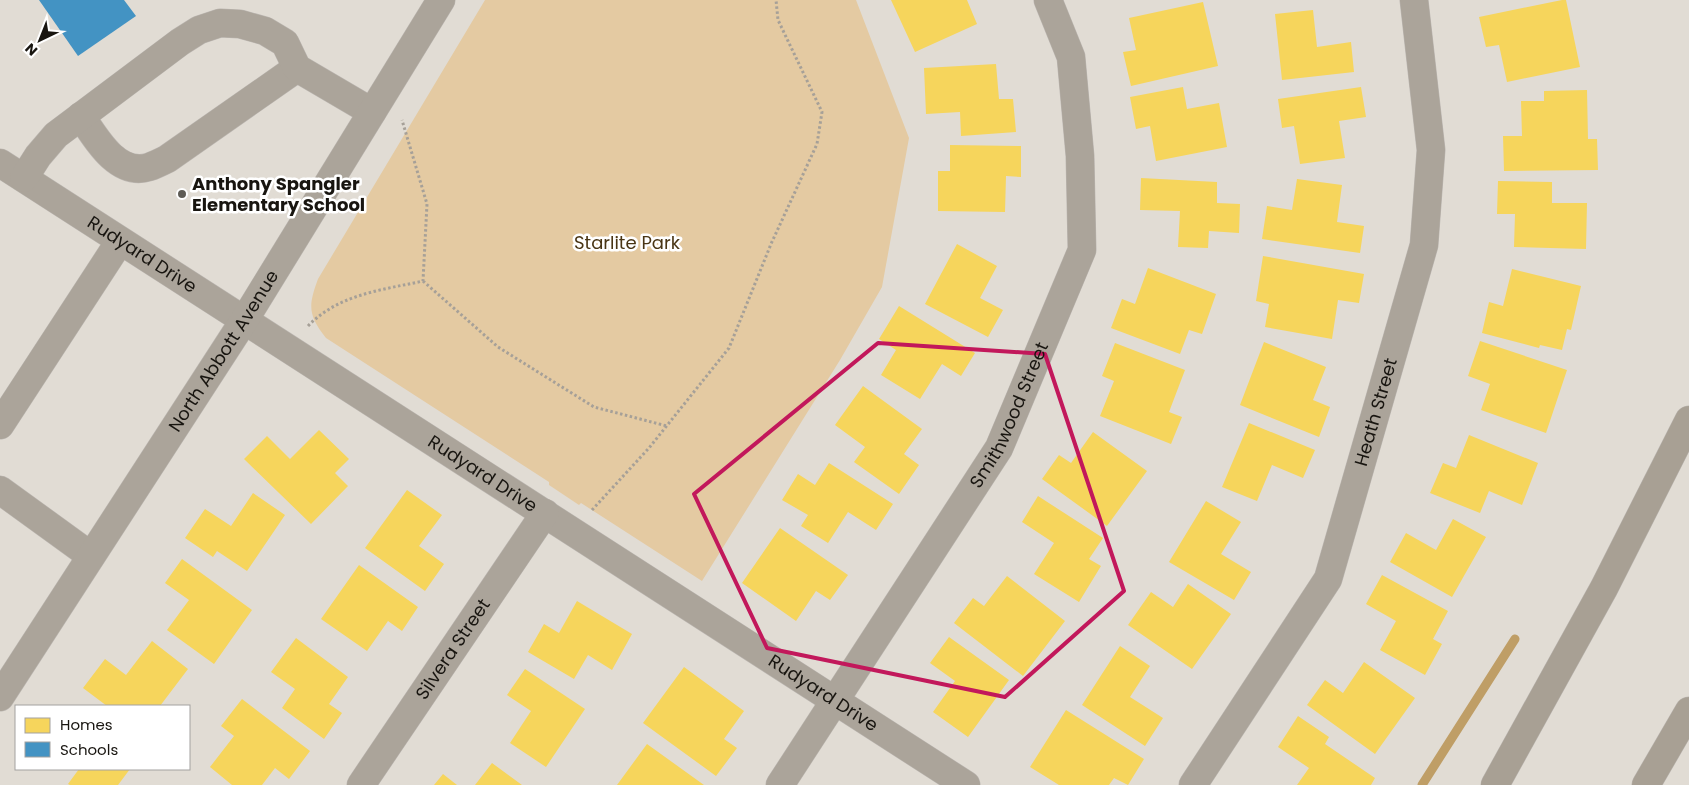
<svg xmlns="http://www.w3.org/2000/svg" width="1689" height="785" viewBox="0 0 1689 785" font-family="Poppins,sans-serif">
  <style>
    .green { fill: #e4caa2 }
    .homes { fill: #f6d55c }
    .schools { fill: #4393c3 }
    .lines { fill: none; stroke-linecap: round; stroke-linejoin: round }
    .stream { stroke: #bf9e66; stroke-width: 9 }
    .minor-casing { stroke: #bcb7b2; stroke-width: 29 }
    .highway-casing { stroke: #bcb7b2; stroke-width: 29 }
    .path { stroke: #a6a098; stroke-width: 3; stroke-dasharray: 2.5 2.5; stroke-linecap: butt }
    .minor { stroke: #aba49a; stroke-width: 28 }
    .highway { stroke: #a8a094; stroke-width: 28 }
    .marked { fill: none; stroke: #c2185b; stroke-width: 4; stroke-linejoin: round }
    .poi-dot { fill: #5e5b55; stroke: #fff; stroke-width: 2 }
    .labels { text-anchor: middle; stroke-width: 5; stroke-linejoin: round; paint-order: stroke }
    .poi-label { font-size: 18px; font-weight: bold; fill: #181510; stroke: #fff; text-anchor: start }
    .park-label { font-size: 18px; fill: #493514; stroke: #fff }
    .street-label { font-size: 18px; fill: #181510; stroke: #fff }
  </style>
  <rect width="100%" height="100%" fill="#e1dcd4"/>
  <path class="green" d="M485,0H856L909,138L882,287L840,360L702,581L581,503L579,505L549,485V482L326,338C308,315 308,306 318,279Z"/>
  <path class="homes" d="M891,0H967L977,24L915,52Z
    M1562,0H1566L1580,67L1507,82L1499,45L1486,47L1479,17Z
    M1203,2L1218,66L1131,86L1123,52L1136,50L1129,18Z
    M1313,10L1317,47L1351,42L1354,72L1282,80L1275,14Z
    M996,64L999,99H1013L1016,132L961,136L960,112L926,114L924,68Z
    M1183,87L1187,109L1219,103L1227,147L1156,161L1150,126L1136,129L1130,97Z
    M1361,87L1366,117L1339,121L1345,158L1300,164L1294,126L1282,128L1278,99Z
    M1587,90L1588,139H1597L1598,170L1504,171L1503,136H1522L1521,101H1544V91Z
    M950,145L1021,146V177L1006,176L1005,212L938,211V171H950Z
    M1141,178L1217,182V203L1240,204L1239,233L1209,231L1208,248L1178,247L1180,211L1140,210Z
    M1297,179L1342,185L1337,222L1364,226L1360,253L1262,239L1267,206L1292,210Z
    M1498,181L1552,182V203H1587L1586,249L1514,247L1515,214H1497Z
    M957,244L997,266L980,298L1003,310L988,337L925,304Z
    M1263,256L1364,274L1359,303L1338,300L1332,339L1265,327L1269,304L1256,301Z
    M1148,268L1216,294L1202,334L1189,330L1180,354L1111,328L1122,299L1135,304Z
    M1512,269L1581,286L1571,330L1567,329L1562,350L1540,345L1539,348L1482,333L1489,302L1503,306Z
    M899,306L975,353L961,376L942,364L920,399L881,375L896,350L879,339Z
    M1480,341L1567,370L1546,433L1481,410L1490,384L1468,376Z
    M1264,342L1326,367L1313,400L1330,407L1319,437L1240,405Z
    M1115,343L1185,370L1169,412L1182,417L1171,444L1100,416L1114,381L1102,376Z
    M863,386L922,429L904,454L919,465L899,494L854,462L865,447L835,425Z
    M1249,423L1315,450L1303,478L1272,465L1257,501L1222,487Z
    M319,430L349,459L335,473L348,486L311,524L244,459L267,436L290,459Z
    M1093,432L1147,471L1107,526L1042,479L1059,455L1071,463Z
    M1469,435L1538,463L1522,505L1489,491L1480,513L1430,493L1443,463L1456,468Z
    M829,463L893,504L876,530L848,512L828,543L801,526L808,515L782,500L798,474L815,485Z
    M407,490L442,515L419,546L444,564L425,591L365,548Z
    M253,493L285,515L247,571L217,551L213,557L185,538L205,509L231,526Z
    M1038,496L1103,538L1089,559L1101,566L1079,602L1034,574L1054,543L1022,522Z
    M1206,501L1241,522L1221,554L1251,572L1234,600L1169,562Z
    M1453,519L1486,537L1452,597L1390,562L1406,533L1436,550Z
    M780,528L848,575L830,600L816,591L796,621L742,583Z
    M182,559L252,610L214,664L167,630L189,600L165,583Z
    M359,565L418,607L402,631L388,621L367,651L321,619Z
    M1382,575L1448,611L1433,639L1442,644L1425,675L1380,650L1396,621L1366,604Z
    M1007,576L1065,621L1023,676L954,623L973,598L984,606Z
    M1188,584L1231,614L1192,669L1128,625L1151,592L1173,607Z
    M577,601L632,634L612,670L588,655L574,679L528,652L544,624L559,633Z
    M949,637L1009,680L968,737L933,712L955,681L930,663Z
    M296,638L348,677L329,704L342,713L324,739L282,708L295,689L271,672Z
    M152,641L188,669L160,706H107L83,688L105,659L126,675Z
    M1120,646L1150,666L1130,697L1163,718L1145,746L1082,705Z
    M1364,662L1415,698L1375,754L1307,705L1325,680L1343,693Z
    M684,667L744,711L724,739L737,748L716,776L643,723Z
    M525,669L585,709L546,767L510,743L531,711L507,695Z
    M242,699L310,751L289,779L275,768L262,785H232L210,767L234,736L221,726Z
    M1066,710L1144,759L1128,785L1114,778L1109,785H1059L1030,767Z
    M1298,716L1329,737L1325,744L1375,778L1371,785H1297L1309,768L1278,747Z
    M647,744L704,785H617Z
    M492,763L522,785H475Z
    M79,769H130L118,785H70L68,784Z
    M443,774L457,785H434Z"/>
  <path class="schools" d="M39,0H124L136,16L78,56Z"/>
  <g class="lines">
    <path class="stream" d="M1422,785L1515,639"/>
    <g class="minor-casing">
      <g id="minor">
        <path d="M81,116C95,137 117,177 149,167C155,165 161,162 167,159L297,68"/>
        <path id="s1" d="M0,163L966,785"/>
        <path d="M24,178L38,156L56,135L180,42L199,30L220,23L240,24L265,31L285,43L297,68L372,112"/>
        <path d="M0,425L120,241"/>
        <path d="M0,490L91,556"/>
        <path id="s2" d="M0,697L245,319L441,0"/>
        <path id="s3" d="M361,785L545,513"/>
        <path id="s4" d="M780,785L999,448L1082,250L1080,156L1071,57L1048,0"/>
        <path id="s5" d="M1193,785L1328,579L1424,245L1431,150L1414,0"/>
      </g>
    </g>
    <g class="highway-casing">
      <path id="highway" d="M1495,785L1604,588L1689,420
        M1646,785L1689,711"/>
    </g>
    <path class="path" d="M423,281L498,347L594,407L667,426
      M308,326C339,294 382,290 423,281L427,204L402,120
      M592,510L649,448L729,348L771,244L817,144L822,112L778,20L776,0"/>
    <use href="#minor" class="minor"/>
    <use href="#highway" class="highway"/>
  </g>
  <path class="marked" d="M878,343L1045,354L1124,591L1005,697L767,648L694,494Z"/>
  <circle class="poi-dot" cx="182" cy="194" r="5"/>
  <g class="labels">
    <g class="poi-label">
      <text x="192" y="190">Anthony Spangler<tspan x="192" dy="21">Elementary School</tspan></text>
    </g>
    <g class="park-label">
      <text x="627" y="249">Starlite Park</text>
    </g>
    <g class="street-label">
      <text dy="6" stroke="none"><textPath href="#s1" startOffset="169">Rudyard Drive</textPath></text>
      <text dy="6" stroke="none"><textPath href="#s2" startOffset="412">North Abbott Avenue</textPath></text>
      <text dy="6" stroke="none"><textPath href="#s5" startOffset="420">Heath Street</textPath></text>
      <text dy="6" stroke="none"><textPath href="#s4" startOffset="436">Smithwood Street</textPath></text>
      <text dy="6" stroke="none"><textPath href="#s1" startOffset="574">Rudyard Drive</textPath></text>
      <text dy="6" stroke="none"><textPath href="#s3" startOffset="164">Silvera Street</textPath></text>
      <text dy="6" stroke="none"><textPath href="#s1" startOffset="979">Rudyard Drive</textPath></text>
    </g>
  </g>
  <rect x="15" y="705" width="175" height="65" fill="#ffffff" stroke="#a3a19f"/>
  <rect x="25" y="718" width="25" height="15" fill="#f6d55c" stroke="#a3a19f"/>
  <text x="60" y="730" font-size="15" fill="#181510">Homes</text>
  <rect x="25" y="742" width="25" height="15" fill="#4393c3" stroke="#a3a19f"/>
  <text x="60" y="755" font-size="15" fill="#181510">Schools</text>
  <g transform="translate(40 40) rotate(223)" stroke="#ffffff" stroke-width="4" paint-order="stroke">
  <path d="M0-4L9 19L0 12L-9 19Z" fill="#181510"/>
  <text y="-8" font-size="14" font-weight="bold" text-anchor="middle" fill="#181510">N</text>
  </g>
</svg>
